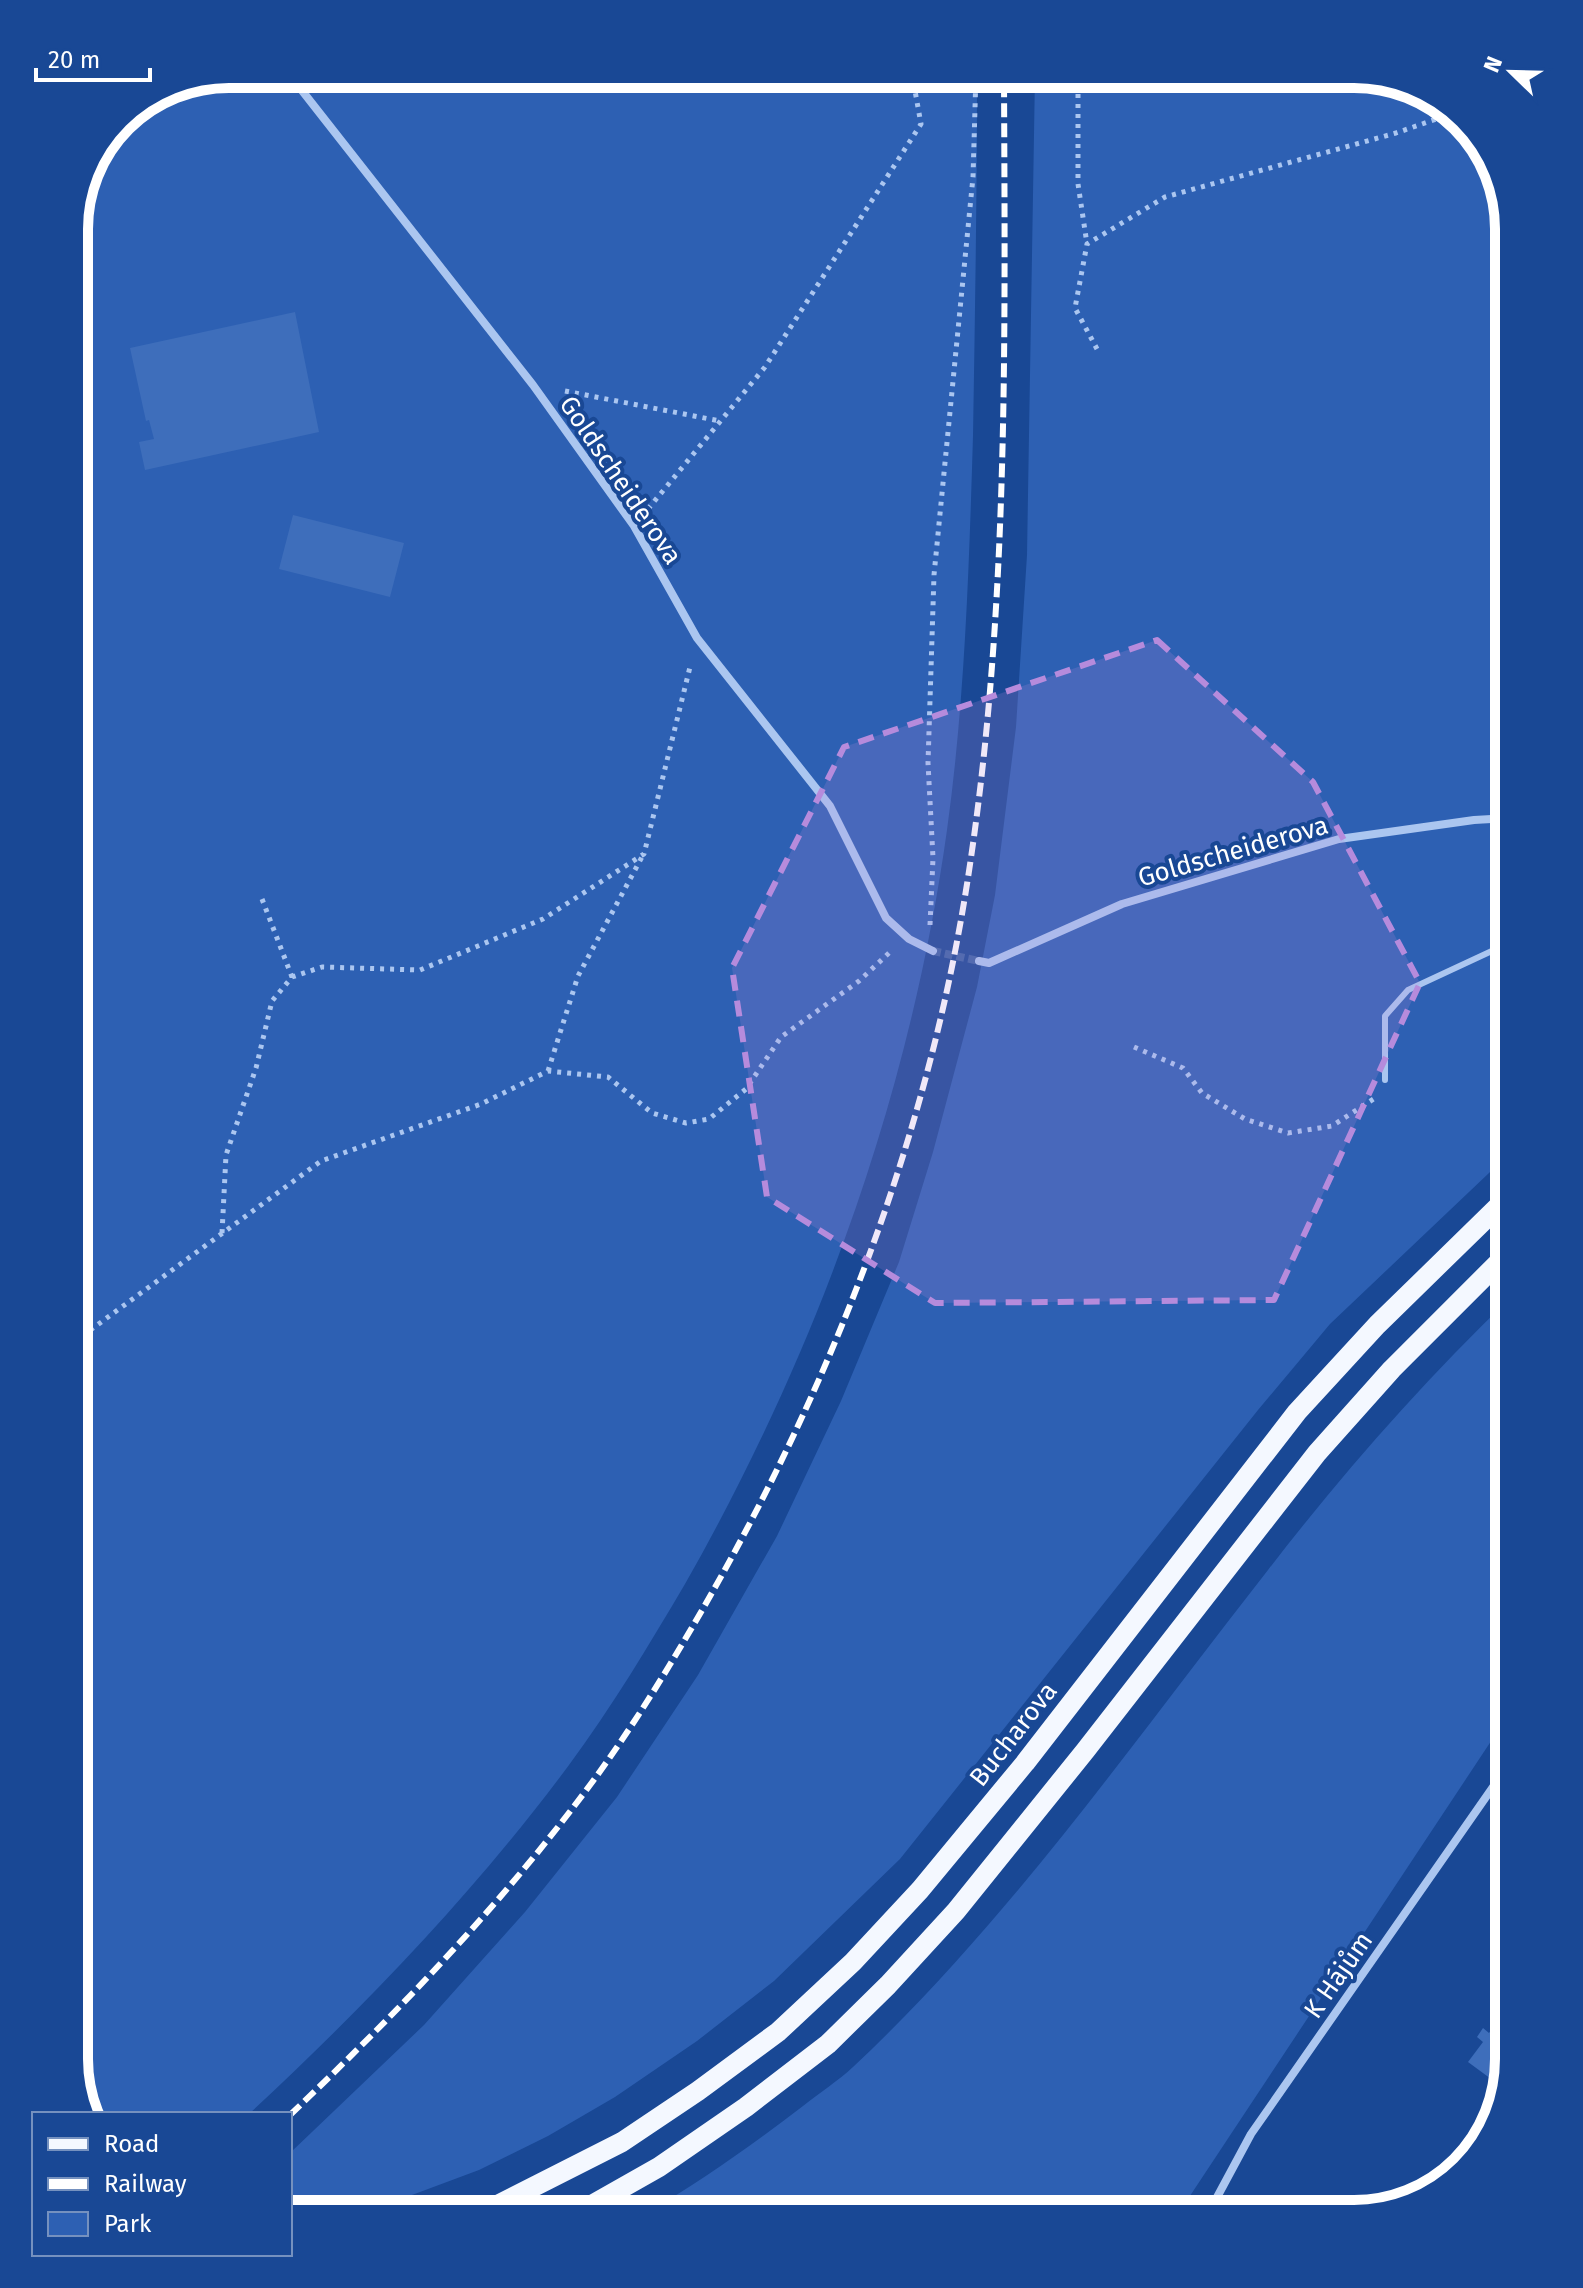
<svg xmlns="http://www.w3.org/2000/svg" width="1583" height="2288" viewBox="0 0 1583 2288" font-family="'Fira Sans',sans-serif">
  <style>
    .green { fill: #2d60b3 }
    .building { fill: #3e6ebb }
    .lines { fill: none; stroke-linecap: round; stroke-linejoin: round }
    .street-tunnel { stroke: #3c63a5; stroke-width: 8; stroke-dasharray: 8 4; stroke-linecap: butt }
    .path { stroke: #abc6f0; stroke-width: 5; stroke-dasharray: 4 6; stroke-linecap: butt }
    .lane { stroke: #abc6f0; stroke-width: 6 }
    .street { stroke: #abc6f0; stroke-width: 8 }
    .primary { stroke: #f4f8ff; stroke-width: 20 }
    .rail { stroke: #fff; stroke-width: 6; stroke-dasharray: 14 6; stroke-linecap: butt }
    .marked { fill: #b68bdc; fill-opacity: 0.2; stroke: #b68bdc; stroke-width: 6; stroke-dasharray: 16 10; stroke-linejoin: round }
    .labels { text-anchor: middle; stroke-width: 8; stroke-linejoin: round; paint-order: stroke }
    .street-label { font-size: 26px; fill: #fff; stroke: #194895 }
    .rim { fill: none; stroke: #fff; stroke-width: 10 }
  </style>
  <rect width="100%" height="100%" fill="#194895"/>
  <path class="green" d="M229,74H977C977,195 975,315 973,436C969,568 965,700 947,830C910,1096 817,1352 685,1584C649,1645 612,1707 569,1765C475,1892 365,2006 249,2114H89L74,2059V219L86,169L120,119L170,86Z
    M1035,74H1364L1432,95L1488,152L1509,229V1154L1330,1324L1258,1410L900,1859L774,1981L697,2041L615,2097L548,2136L479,2170L361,2214H290V2153L424,2025L525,1912L617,1797L698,1675L777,1536L841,1401L899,1262L933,1152L977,987L995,895L1016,727L1027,555Z
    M1509,1299V1714L1178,2214H645C700,2182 752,2145 803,2106C819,2093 838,2081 853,2067C1011,1919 1135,1739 1268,1570C1342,1474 1422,1383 1509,1299Z"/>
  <path class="building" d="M295,312L319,432L145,470L139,442L154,439L149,420L146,421L130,348Z
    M293,515L404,543L390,597L279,569Z
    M1509,2006V2060L1502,2087L1468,2062L1483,2042L1477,2037L1483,2028L1489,2033Z
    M1458,2160L1462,2163L1431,2193L1426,2195L1444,2171L1448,2174Z"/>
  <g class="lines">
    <path class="street-tunnel" d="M933,951L979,961"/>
    <path class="path" d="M1078,74V184L1087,244
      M1097,349L1075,308L1087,244L1165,197L1396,133L1451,114
      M565,391L720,421
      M648,509L765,367L921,124L912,74
      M262,899L292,977
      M930,925L933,858L928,763L934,575L973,177L976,74
      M1134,1047L1183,1068L1202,1093L1245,1119L1288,1133L1332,1126L1375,1098
      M548,1071L578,976L643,855
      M222,1233L226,1155L256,1068L272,1001L292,977L322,967L420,970L543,919L644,854L690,667
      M74,1342L321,1161L481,1104L548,1071L608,1077L652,1113L686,1123L709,1119L746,1089L781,1037L859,981L890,952"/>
    <path class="lane" d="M1385,1080V1016L1408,990L1509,943"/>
    <path class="street" d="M289,74L533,385L634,526L697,638L830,806L886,918L909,939L933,951
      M979,961L989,963L1122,904L1339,839L1474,820L1509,818
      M1208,2214L1251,2134L1509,1764"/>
    <path class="primary" d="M480,2214L622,2142L698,2091L778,2032L853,1962L920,1890L1025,1763L1297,1412L1377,1325L1509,1196
      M576,2214L659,2167L746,2107L828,2044L888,1985L956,1911L1085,1751L1317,1453L1392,1369L1509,1252"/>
    <path class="rail" d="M290,2115C399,2011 503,1903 593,1781C637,1721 676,1656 713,1591C836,1373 928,1132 967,884C1009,618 1005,343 1004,74"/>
  </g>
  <path class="marked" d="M1157,640L1313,782L1420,983L1274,1300L935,1303L767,1197L732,968L844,747Z"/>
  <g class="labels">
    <g class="street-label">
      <text transform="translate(621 480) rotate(56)" y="9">Goldscheiderova</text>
      <text transform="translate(1233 851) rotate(-16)" y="9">Goldscheiderova</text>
      <text transform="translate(1013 1734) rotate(-52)" y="9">Bucharova</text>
      <text transform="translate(1338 1975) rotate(-55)" y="9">K Hájům</text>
    </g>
  </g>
  <path d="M0 0H1583V2288H0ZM229 88H1354A141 141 0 0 1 1495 229V2059A141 141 0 0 1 1354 2200H229A141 141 0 0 1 88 2059V229A141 141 0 0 1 229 88Z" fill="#194895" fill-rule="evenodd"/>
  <path class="rim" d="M229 88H1354A141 141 0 0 1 1495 229V2059A141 141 0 0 1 1354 2200H229A141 141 0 0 1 88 2059V229A141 141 0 0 1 229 88Z"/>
  <rect x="32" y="2112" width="260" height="144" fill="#194895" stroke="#7591bf" stroke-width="2"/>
  <rect x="48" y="2138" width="40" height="12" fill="#f4f8ff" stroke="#7591bf" stroke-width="2"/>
  <text x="104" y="2152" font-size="24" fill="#ffffff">Road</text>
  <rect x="48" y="2178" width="40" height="12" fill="#ffffff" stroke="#7591bf" stroke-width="2"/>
  <text x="104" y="2192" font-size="24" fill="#ffffff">Railway</text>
  <rect x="48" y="2212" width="40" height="24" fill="#2d60b3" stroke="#7591bf" stroke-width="2"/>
  <text x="104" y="2232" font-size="24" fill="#ffffff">Park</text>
  <g transform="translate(1511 72) rotate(293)" stroke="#194895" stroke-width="6" paint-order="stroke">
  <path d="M0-6L14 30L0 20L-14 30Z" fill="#ffffff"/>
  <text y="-12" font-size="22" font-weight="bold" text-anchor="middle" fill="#ffffff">N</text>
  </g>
  <path d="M36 68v12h114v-12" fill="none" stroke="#ffffff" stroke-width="4"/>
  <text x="48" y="68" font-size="24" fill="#ffffff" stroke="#194895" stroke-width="6" paint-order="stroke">20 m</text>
</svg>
